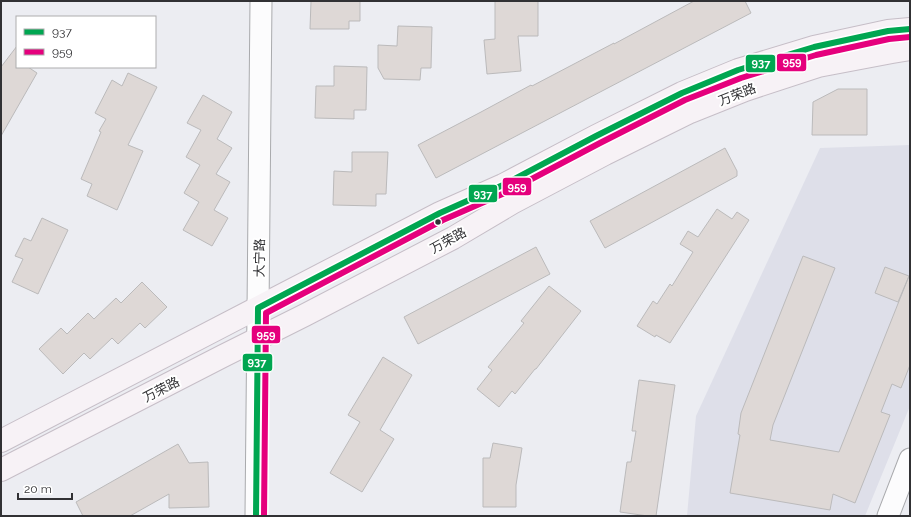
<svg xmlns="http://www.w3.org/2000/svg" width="911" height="517" viewBox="0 0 911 517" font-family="Raleway,'Noto Sans SC',sans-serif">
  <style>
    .built { fill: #dedfe9 }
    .building { fill: #ded8d6; stroke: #bbbabb }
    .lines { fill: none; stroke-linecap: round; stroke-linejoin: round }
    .minor-casing { stroke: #a9aaad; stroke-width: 23 }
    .major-casing { stroke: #c6bec7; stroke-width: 24 }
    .minor { stroke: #fcfcfd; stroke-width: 21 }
    .major { stroke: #f7f2f6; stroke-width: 22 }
    .bus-1-casing { stroke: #fff; stroke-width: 9 }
    .bus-2-casing { stroke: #fff; stroke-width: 9 }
    .bus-1 { stroke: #00a651; stroke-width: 6 }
    .bus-2 { stroke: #e5007d; stroke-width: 6 }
    .bus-dot { fill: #313134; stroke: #fff; stroke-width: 1.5 }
    .labels { text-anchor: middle; stroke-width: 4; stroke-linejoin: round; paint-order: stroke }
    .street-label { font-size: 13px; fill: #313134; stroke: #fff }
    .line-badge { stroke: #fff; stroke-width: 1.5 }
    .badge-label { font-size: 11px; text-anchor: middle; font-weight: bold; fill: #fff }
  </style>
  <rect width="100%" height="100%" fill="#ecedf2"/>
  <path class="built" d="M910,145V406L865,516H687L696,416L820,148Z"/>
  <path class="building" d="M311,1H360V21H349V29H310Z
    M495,1H538V36H518L521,71L487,74L484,40L495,39Z
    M694,1H745L751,13L436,178L418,145L481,112L531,85L532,86L614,43V44Z
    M398,26L432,27L431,68H421L420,80L384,79L378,68V45L397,46Z
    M17,46V67H28L37,73L1,136V67Z
    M334,66L367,67L366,110H354V119L315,118L316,86H334Z
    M128,73L157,87L128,145L143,151L117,210L87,196L92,184L81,179L101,132L99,131L106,119L95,113L112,80L122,86Z
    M838,89H867V135H812L813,102Z
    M203,95L232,112L217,139L232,148L216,174L230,182L214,210L228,218L212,246L183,230L199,202L184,193L200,165L186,157L201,130L187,123Z
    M725,148L737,171V176L605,248L590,221Z
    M352,152H388L386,194H376V206L333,205L334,171L352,172Z
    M717,209L732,219L737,212L749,220L670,343L656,335L655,337L637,326L653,301L657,304L670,284L672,286L693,252L680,244L688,231L698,237Z
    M42,218L68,230L38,294L12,282L23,259L15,256L24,238L31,241Z
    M536,247L550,274L418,344L404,317Z
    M803,256L835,268L773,425L770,440L839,452L909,276H910V365L901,388L892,384L881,412L890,415L855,503L833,494L830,510L730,493L740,435L738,434L741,413Z
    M885,267L909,276L898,302L875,293Z
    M142,282L167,307L145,328L140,323L118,344L112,338L90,359L84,353L63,374L39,349L61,328L67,334L88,313L94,319L116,298L121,303Z
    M549,286L581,311L536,369H535L515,394L512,391L499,407L477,389L492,370L488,367L524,323L521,321Z
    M383,357L412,375L380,430L394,439L362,492L330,473L360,422L348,415Z
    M639,380L675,385L656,516H648L620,512L627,462H631L633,449L636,431H632Z
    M493,443L522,448L516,485V507H483V458H490Z
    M178,444L189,463L208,462L209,507L169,508V494L130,516H83L76,502Z"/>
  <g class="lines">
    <g class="minor-casing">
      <path id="minor" d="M256,516L261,1
        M888,516L910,459"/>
    </g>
    <g class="major-casing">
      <path id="major" d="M1,441L440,213L503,185L596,136L682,93L738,70L814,47L888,31L910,29
        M1,470L223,356L305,315L453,238L512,203L605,154L690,112L745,90L818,66L892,52L910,49"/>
    </g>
    <use href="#minor" class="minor"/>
    <use href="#major" class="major"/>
    <g class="bus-1-casing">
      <path id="bus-1" d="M256,516L258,308L440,213L503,185L596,136L682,93L738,70L814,47L888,31L910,29"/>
    </g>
    <g class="bus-2-casing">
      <path id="bus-2" d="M264,516L266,313L443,220L507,192L600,143L685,100L741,78L816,55L889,39L910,37"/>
    </g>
    <use href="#bus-1" class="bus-1"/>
    <use href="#bus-2" class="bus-2"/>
  </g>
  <circle class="bus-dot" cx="438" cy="222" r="3.5"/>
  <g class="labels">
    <g class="street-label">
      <text transform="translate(737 94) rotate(-21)" y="5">万荣路</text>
      <text transform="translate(448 240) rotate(-29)" y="5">万荣路</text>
      <text transform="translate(259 258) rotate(-89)" y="5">大宁路</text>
      <text transform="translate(161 389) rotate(-27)" y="5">万荣路</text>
    </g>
  </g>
  <g class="line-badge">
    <rect x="776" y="53" width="31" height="19" rx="4" fill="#e5007d"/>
    <rect x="745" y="54" width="31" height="19" rx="4" fill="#00a651"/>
    <rect x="502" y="177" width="30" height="19" rx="4" fill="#e5007d"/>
    <rect x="468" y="184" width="30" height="19" rx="4" fill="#00a651"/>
    <rect x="251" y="325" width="30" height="19" rx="4" fill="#e5007d"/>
    <rect x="242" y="353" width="31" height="19" rx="4" fill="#00a651"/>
  </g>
  <g class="badge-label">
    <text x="792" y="66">959</text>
    <text x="761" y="67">937</text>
    <text x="517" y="191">959</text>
    <text x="483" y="198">937</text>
    <text x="266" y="339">959</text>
    <text x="257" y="366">937</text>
  </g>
  <rect width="911" height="517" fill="none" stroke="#313134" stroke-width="4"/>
  <rect x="16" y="16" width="140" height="52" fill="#ffffff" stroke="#adadae"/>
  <rect x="24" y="29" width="20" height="6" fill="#00a651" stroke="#adadae"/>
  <text x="52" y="36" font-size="12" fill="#313134">937</text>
  <rect x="24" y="49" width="20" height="6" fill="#e5007d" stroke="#adadae"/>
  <text x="52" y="56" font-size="12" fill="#313134">959</text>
  <path d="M18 493v6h54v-6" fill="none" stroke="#313134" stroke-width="2"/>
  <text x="24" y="493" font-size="12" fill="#313134" stroke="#ffffff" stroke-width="3" paint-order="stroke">20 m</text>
</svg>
